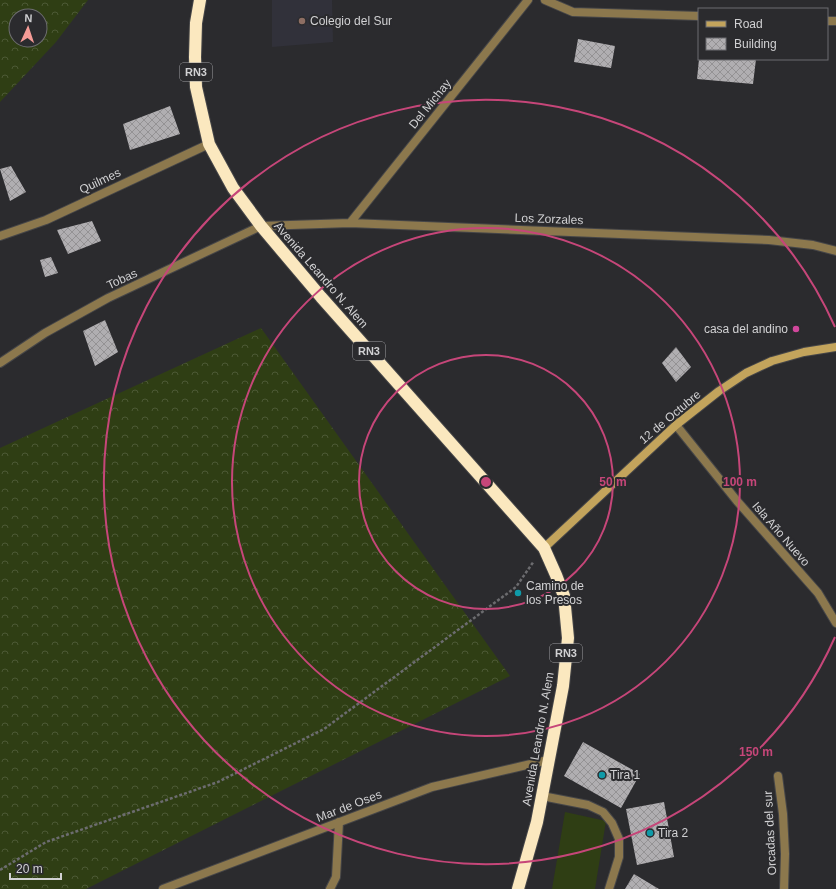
<svg xmlns="http://www.w3.org/2000/svg" width="836" height="889" viewBox="0 0 836 889" font-family="Helvetica,sans-serif">
  <style>
    .built { fill: #31313a }
    .forest { fill: url(#forest-crowns); fill-rule: evenodd }
    .pitch { fill: #2f3e14 }
    .building { fill: url(#building-cross-hatch) }
    .lines { fill: none; stroke-linecap: round; stroke-linejoin: round }
    .lane-casing { stroke: #464648; stroke-width: 10 }
    .street-casing { stroke: #464648; stroke-width: 10 }
    .secondary-casing { stroke: #464648; stroke-width: 10 }
    .highway-casing { stroke: #464648; stroke-width: 14 }
    .path { stroke: #6c6c6f; stroke-width: 2.5; stroke-dasharray: 3 2; stroke-linecap: butt }
    .lane { stroke: #8c784d; stroke-width: 8 }
    .street { stroke: #8c784d; stroke-width: 8 }
    .secondary { stroke: #c3a45c; stroke-width: 8 }
    .highway { stroke: #fbe8bf; stroke-width: 12 }
    .ring { fill: none; stroke: #c64679; stroke-width: 2 }
    .education-dot { fill: #8d6e63; stroke: #2b2b2e; stroke-width: 1.5 }
    .hotel-dot { fill: #d1479c; stroke: #2b2b2e; stroke-width: 1.5 }
    .culture-dot { fill: #0f9aa8; stroke: #2b2b2e; stroke-width: 1.5 }
    .labels { text-anchor: middle; stroke-width: 4; stroke-linejoin: round; paint-order: stroke }
    .shield { fill: #2b2b2e; stroke: #9f9fa2; stroke-width: 1 }
    .shield-label { font-size: 11px; font-weight: bold; fill: #d1d1d3 }
    .poi-label { font-size: 12px; fill: #d1d1d3; stroke: #2b2b2e; text-anchor: start }
    .street-label { font-size: 12px; fill: #d1d1d3; stroke: #2b2b2e }
    .centre { fill: #c64679; stroke: #2b2b2e; stroke-width: 2 }
    .ring-label { font-size: 12px; text-anchor: middle; font-weight: bold; fill: #c64679; stroke: #2b2b2e; stroke-width: 4; stroke-linejoin: round; paint-order: stroke }
  </style>
  <defs>
    <pattern id="forest-crowns" width="20" height="18" patternUnits="userSpaceOnUse"><rect width="20" height="18" fill="#2f3e14"/><path d="M2 6a3 3 0 1 1 6 0M12 15a3 3 0 1 1 6 0" fill="none" stroke="#4c5935"/></pattern>
    <pattern id="building-cross-hatch" width="8" height="8" patternUnits="userSpaceOnUse"><rect width="8" height="8" fill="#b0aeb1"/><path d="M0 0l8 8M0 8l8-8" fill="none" stroke="#949294"/></pattern>
  </defs>
  <rect width="100%" height="100%" fill="#2b2b2e"/>
  <path class="built" d="M272,0H332L333,42L272,47Z"/>
  <path class="forest" d="M0,0H88L56,42L0,102ZM16,16H40V40H16Z
    M261,328L510,676L86,889H0V448Z"/>
  <path class="pitch" d="M565,812L606,821L595,889H552Z"/>
  <path class="building" d="M578,39L615,46L611,68L574,62Z
    M699,59H756L753,84L697,79Z
    M170,106L180,134L130,150L123,124Z
    M11,166L26,192L10,201L0,169Z
    M92,221L101,241L68,254L57,230Z
    M51,257L58,273L45,277L40,260Z
    M105,320L118,352L95,366L83,331Z
    M676,347L691,367L676,382L662,363Z
    M583,742L640,774L621,808L564,776Z
    M664,802L674,857L637,865L626,809Z
    M634,874L659,889H625Z"/>
  <g class="lines">
    <g class="lane-casing">
      <path id="lane" d="M542,796L588,805L603,812L612,823L619,839V857L609,889"/>
    </g>
    <g class="street-casing">
      <path id="street" d="M545,0L573,12L699,16
        M827,21H836
        M350,223L528,0
        M0,236L46,220L209,144
        M0,363L45,333L108,298L261,226L350,223L769,240L813,245L836,251
        M676,425L737,501L818,593L836,623
        M778,776L783,814L785,854L784,889
        M163,889L432,787L548,760
        M330,889L336,877L339,822"/>
    </g>
    <g class="secondary-casing">
      <path id="secondary" d="M544,548L676,425L719,391L746,373L772,361L804,352L836,347"/>
    </g>
    <g class="highway-casing">
      <path id="highway" d="M200,0L196,23L195,57L196,87L209,144L233,188L261,226L321,297L544,548L556,575L564,596L568,638L563,686L537,822L518,889"/>
    </g>
    <path class="path" d="M0,870L46,842L218,782L324,729L516,587L534,561"/>
    <use href="#lane" class="lane"/>
    <use href="#street" class="street"/>
    <use href="#secondary" class="secondary"/>
    <use href="#highway" class="highway"/>
  </g>
  <g class="ring">
    <circle cx="486" cy="482" r="127"/>
    <circle cx="486" cy="482" r="254"/>
    <path d="M835 637A382 382 0 1 1 835 327"/>
  </g>
  <circle class="education-dot" cx="302" cy="21" r="4"/>
  <circle class="hotel-dot" cx="796" cy="329" r="4"/>
  <g class="culture-dot">
    <circle cx="518" cy="593" r="4"/>
    <circle cx="602" cy="775" r="4"/>
    <circle cx="650" cy="833" r="4"/>
  </g>
  <g class="labels">
    <g class="shield">
      <rect x="180" y="63" width="32" height="18" rx="3"/>
      <rect x="353" y="342" width="32" height="18" rx="3"/>
      <rect x="550" y="644" width="32" height="18" rx="3"/>
    </g>
    <g class="shield-label">
      <text x="196" y="76">RN3</text>
      <text x="369" y="355">RN3</text>
      <text x="566" y="657">RN3</text>
    </g>
    <g class="poi-label">
      <text x="310" y="25">Colegio del Sur</text>
      <text x="788" y="333" text-anchor="end">casa del andino</text>
      <text x="526" y="590">Camino de<tspan x="526" dy="14">los Presos</tspan></text>
      <text x="610" y="779">Tira 1</text>
      <text x="658" y="837">Tira 2</text>
    </g>
    <g class="street-label">
      <text transform="translate(430 104) rotate(-51)" y="4">Del Michay</text>
      <text transform="translate(100 181) rotate(-25)" y="4">Quilmes</text>
      <text transform="translate(549 219) rotate(2)" y="4">Los Zorzales</text>
      <text transform="translate(321 275) rotate(49)" y="4">Avenida Leandro N. Alem</text>
      <text transform="translate(122 279) rotate(-25)" y="4">Tobas</text>
      <text transform="translate(670 417) rotate(-40)" y="4">12 de Octubre</text>
      <text transform="translate(781 534) rotate(49)" y="4">Isla Año Nuevo</text>
      <text transform="translate(538 739) rotate(-80)" y="4">Avenida Leandro N. Alem</text>
      <text transform="translate(349 806) rotate(-21)" y="4">Mar de Oses</text>
      <text transform="translate(770 833) rotate(-93)" y="4">Orcadas del sur</text>
    </g>
  </g>
  <circle cx="486" cy="482" r="6" class="centre"/>
  <g class="ring-label">
    <text x="613" y="486">50 m</text>
    <text x="740" y="486">100 m</text>
    <text x="756" y="756">150 m</text>
  </g>
  <rect x="698" y="8" width="130" height="52" fill="#2b2b2e" stroke="#6d6d70"/>
  <rect x="706" y="21" width="20" height="6" fill="#c3a45c" stroke="#6d6d70"/>
  <text x="734" y="28" font-size="12" fill="#d1d1d3">Road</text>
  <rect x="706" y="38" width="20" height="12" fill="url(#building-cross-hatch)" stroke="#6d6d70"/>
  <text x="734" y="48" font-size="12" fill="#d1d1d3">Building</text>
  <g transform="translate(28 28) rotate(3)"><circle r="19" fill="#2b2b2e" stroke="#6d6d70"/>
  <path d="M0-3L7 15L0 10L-7 15Z" fill="#f59b96"/>
  <text y="-6" font-size="11" font-weight="bold" text-anchor="middle" fill="#d1d1d3">N</text>
  </g>
  <path d="M10 873v6h51v-6" fill="none" stroke="#d1d1d3" stroke-width="2"/>
  <text x="16" y="873" font-size="12" fill="#d1d1d3" stroke="#2b2b2e" stroke-width="3" paint-order="stroke">20 m</text>
</svg>
